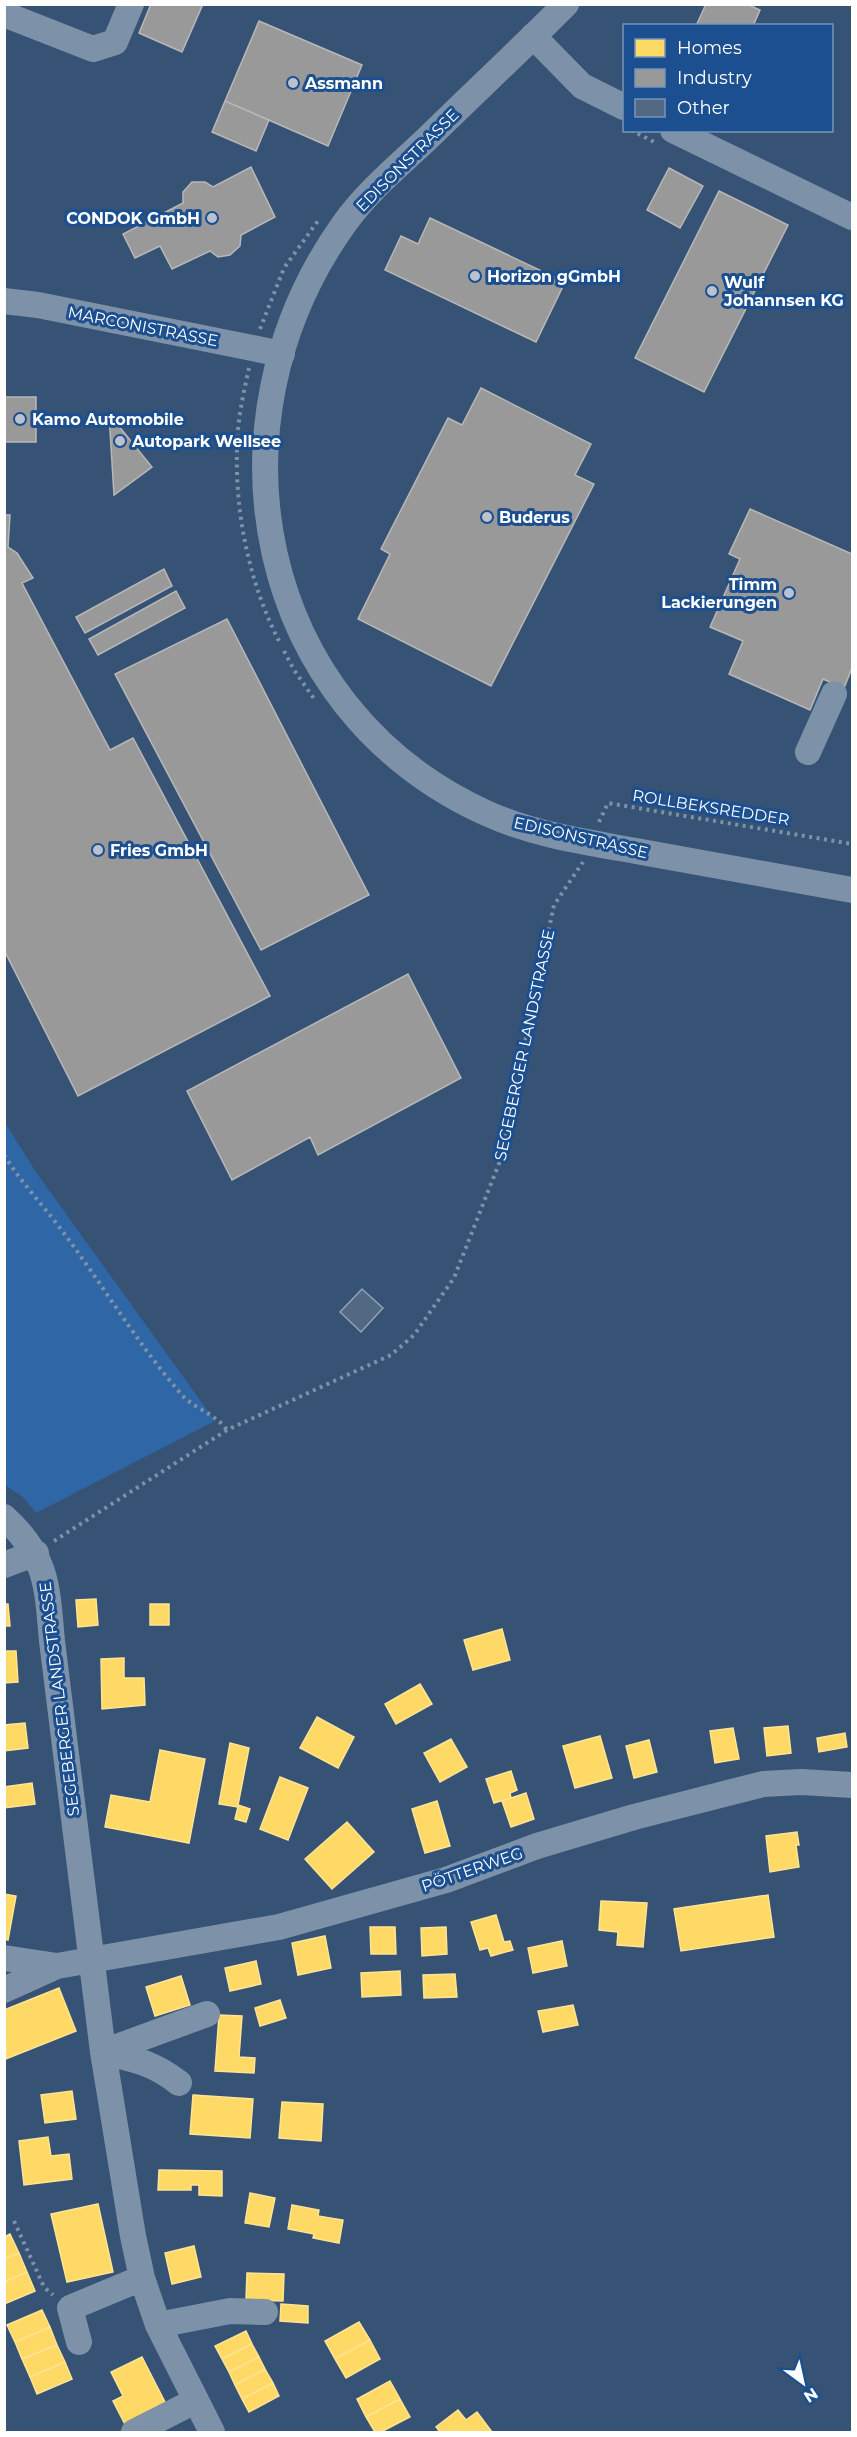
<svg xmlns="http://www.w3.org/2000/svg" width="857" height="2437" viewBox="0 0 857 2437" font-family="Montserrat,sans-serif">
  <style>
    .green { fill: #2f66a5 }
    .homes { fill: #ffd966; stroke: #ffe494; stroke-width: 1.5 }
    .industry { fill: #999; stroke: #b8b8b8; stroke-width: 1.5 }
    .building { fill: #526984; stroke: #92a2b6; stroke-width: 1.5 }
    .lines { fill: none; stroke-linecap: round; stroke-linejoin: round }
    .path { stroke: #7d92a8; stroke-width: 4; stroke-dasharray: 3 4.5; stroke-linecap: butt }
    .minor { stroke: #7d92a8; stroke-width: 26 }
    .poi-dot { fill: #b9c2ce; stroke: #1b4f8f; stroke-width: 2 }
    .labels { text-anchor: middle; stroke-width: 6; stroke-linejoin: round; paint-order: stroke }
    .poi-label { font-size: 16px; font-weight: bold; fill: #fff; stroke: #1b4f8f; text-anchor: start }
    .street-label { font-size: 16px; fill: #fff; stroke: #1b4f8f }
  </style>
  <rect width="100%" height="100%" fill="#365274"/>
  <path class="green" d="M4,1121L36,1172L215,1421L36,1513L24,1498L5,1485Z"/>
  <path class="homes" d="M96,1599L98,1625L78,1627L76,1600Z
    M4,1604H8L10,1626H4Z
    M150,1604H169V1625H150Z
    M502,1629L510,1660L473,1670L464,1640Z
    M4,1651H16L18,1682L4,1683Z
    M124,1658V1678H144L145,1705L102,1709L101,1659Z
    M420,1684L432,1704L396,1724L385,1704Z
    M317,1717L354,1737L338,1768L300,1748Z
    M25,1723L28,1748L4,1751V1725Z
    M788,1726L791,1753L767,1756L764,1728Z
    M733,1728L739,1759L715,1763L710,1731Z
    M845,1733L847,1747L819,1752L817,1738Z
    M600,1736L612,1778L575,1788L563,1746Z
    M451,1739L467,1767L440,1782L424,1753Z
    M649,1740L657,1772L634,1778L626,1746Z
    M230,1743L249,1748L238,1805L250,1809L246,1822L235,1819L238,1807L219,1804Z
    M160,1750L205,1759L189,1843L105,1827L111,1795L150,1802Z
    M511,1771L517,1790L510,1793L511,1798L494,1803L486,1779Z
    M280,1777L308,1788L288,1840L260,1829Z
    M32,1783L35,1804L4,1808V1787Z
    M526,1793L534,1819L511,1827L502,1801Z
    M437,1801L450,1846L425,1853L412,1809Z
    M347,1822L374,1852L332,1889L305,1859Z
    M797,1832L799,1845H796L799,1867L770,1872L766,1836Z
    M4,1894L16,1896L8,1940L4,1939Z
    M768,1895L774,1937L681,1951L674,1909Z
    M601,1901L647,1903L643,1947L617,1945L618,1932L599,1930Z
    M496,1915L504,1942L510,1941L513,1950L491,1956L488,1948L480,1950L471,1922Z
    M370,1927H395L396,1954H371Z
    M446,1927L447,1954L422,1956L421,1928Z
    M325,1936L331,1968L298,1975L292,1943Z
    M562,1941L567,1966L533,1973L528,1948Z
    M256,1961L261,1984L230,1991L225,1968Z
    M400,1971L401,1995L362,1997L361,1973Z
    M455,1974L457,1997L424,1998L423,1975Z
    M181,1976L190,2005L155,2016L146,1987Z
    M59,1988L76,2031L6,2059L4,2010Z
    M280,2000L286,2018L260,2026L255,2008Z
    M573,2005L578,2025L543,2032L538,2011Z
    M219,2015L242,2016L239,2057L255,2058L254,2073L215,2071Z
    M72,2091L76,2119L45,2123L41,2095Z
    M193,2095L253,2099L250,2138L190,2134Z
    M282,2102L323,2104L321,2141L279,2138Z
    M48,2137L51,2156L69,2154L72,2179L24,2185L19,2141Z
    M159,2170L222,2171V2196L199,2195V2185H191V2190H158Z
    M250,2193L275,2198L269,2227L245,2223Z
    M98,2204L113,2272L67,2282L51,2214Z
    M292,2205L319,2210L318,2216L343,2220L339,2243L313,2238L314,2234L288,2229Z
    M10,2234L19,2253L4,2259V2237Z
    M194,2246L201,2277L172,2284L165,2253Z
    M19,2253L27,2272L4,2282V2259Z
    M27,2272L35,2291L4,2304V2282Z
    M247,2273L284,2274L283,2301L246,2300Z
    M281,2304L308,2306V2323L280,2321Z
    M42,2310L50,2327L15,2342L7,2325Z
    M359,2322L370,2340L335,2359L325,2341Z
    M50,2327L57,2345L22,2359L15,2342Z
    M246,2331L252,2344L222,2359L215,2346Z
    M370,2340L380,2359L346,2378L335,2359Z
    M252,2344L259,2357L229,2372L222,2359Z
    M57,2345L65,2362L30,2377L22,2359Z
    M142,2357L169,2410L128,2430L113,2401L123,2396L111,2372Z
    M259,2357L265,2369L235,2385L229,2372Z
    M65,2362L72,2379L37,2394L30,2377Z
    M265,2369L273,2383L242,2399L235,2385Z
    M390,2381L400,2399L366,2417L357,2399Z
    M273,2383L279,2396L249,2412L242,2399Z
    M400,2399L410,2417L381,2432H375L366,2417Z
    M458,2410L466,2420L477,2412L492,2432H440L436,2427Z"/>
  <path class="industry" d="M151,4H203L182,52L139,33Z
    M706,4H747L760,10L753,26H696Z
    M259,21L362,65L328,146L225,101Z
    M225,101L269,120L256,151L212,132Z
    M251,167L275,217L241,235L240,246L230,255L218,257L210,251L172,269L160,246L135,258L123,234L183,203V192L192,182H205L213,187Z
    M669,168L703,186L680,228L647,210Z
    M719,191L788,225L704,392L635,358Z
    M430,218L565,282L536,342L385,270L401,236L418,244Z
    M481,388L591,444L575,475L594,484L491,686L358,619L390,554L381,549L448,418L462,425Z
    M4,397H36V442H4Z
    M109,414L152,467L114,495Z
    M750,509L852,554V668L844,688L823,679L810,710L729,674L743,641L710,627L740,559L729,554Z
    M4,515H10L8,547L17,553L33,578L22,583L110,750L133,738L270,996L78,1096L4,950Z
    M164,569L172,586L85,633L76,617Z
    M176,591L185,608L98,655L89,639Z
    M227,619L369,895L261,950L115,674Z
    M408,974L461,1078L318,1155L310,1137L232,1180L187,1091Z"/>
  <path class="building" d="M362,1289L383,1308L361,1332L340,1312Z"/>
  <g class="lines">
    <path class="path" d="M631,130L654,142
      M260,329L284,268L320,218
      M249,368C243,395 237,423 237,450C235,514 250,585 279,641
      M284,651L294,670L315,700
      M599,822L608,803L852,844
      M4,1155C21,1182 41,1203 60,1228C101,1282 136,1342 181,1394C194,1409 215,1413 227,1430
      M54,1541L227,1430L391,1355L414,1335L454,1278L500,1161L554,905L583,862
      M14,2221L44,2287L53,2295"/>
    <path class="minor" d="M566,4C522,48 476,91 431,135C402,163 368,190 344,224C201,424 255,708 486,813C536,836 594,843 647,853C716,865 784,878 852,890
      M4,14L93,49L115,42L131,4
      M533,36L582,86L624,107
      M673,130L852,217
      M4,301L38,305L282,354
      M808,752L834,694
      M4,1517C48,1557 47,1586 52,1641L103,2052L133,2236L142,2278L158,2325L212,2432
      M4,1565L36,1553
      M4,1958L57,1966
      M4,1990L57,1966L279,1927L446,1880L537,1846L634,1817L763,1784L801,1782L852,1785
      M103,2052L207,2014
      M103,2052C134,2059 154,2063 179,2083
      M158,2325L230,2311L265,2312
      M79,2342L70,2308L142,2278
      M134,2432L195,2401"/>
  </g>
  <g class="poi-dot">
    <circle cx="293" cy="83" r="6"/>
    <circle cx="212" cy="218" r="6"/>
    <circle cx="475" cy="276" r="6"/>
    <circle cx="712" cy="291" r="6"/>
    <circle cx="20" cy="419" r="6"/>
    <circle cx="120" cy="441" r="6"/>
    <circle cx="487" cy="517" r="6"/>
    <circle cx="789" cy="593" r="6"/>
    <circle cx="98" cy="850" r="6"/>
  </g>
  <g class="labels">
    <g class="poi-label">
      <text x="305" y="89">Assmann</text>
      <text x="200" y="224" text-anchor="end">CONDOK GmbH</text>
      <text x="487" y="282">Horizon gGmbH</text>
      <text x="724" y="288">Wulf<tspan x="724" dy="18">Johannsen KG</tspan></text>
      <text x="32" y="425">Kamo Automobile</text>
      <text x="132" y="447">Autopark Wellsee</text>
      <text x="499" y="523">Buderus</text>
      <text x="777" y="590" text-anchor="end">Timm<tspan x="777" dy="18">Lackierungen</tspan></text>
      <text x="110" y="856">Fries GmbH</text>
    </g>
    <g class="street-label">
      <text transform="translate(407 160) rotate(-45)" y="6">EDISONSTRASSE</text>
      <text transform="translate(143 326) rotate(11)" y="6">MARCONISTRASSE</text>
      <text transform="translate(711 807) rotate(9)" y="6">ROLLBEKSREDDER</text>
      <text transform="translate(581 837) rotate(13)" y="6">EDISONSTRASSE</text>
      <text transform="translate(524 1045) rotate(-78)" y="6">SEGEBERGER LANDSTRASSE</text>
      <text transform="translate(59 1699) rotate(-97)" y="6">SEGEBERGER LANDSTRASSE</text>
      <text transform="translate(472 1869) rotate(-19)" y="6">PÖTTERWEG</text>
    </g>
  </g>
  <rect width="857" height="2437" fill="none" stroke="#ffffff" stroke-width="12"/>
  <rect x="623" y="24" width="210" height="108" fill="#1b4f8f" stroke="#7695bc" stroke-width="1.5"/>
  <rect x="635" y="39" width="30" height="18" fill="#ffd966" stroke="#7695bc" stroke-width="1.5"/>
  <text x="677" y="54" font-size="18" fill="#ffffff">Homes</text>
  <rect x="635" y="69" width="30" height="18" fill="#999999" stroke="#7695bc" stroke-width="1.5"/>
  <text x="677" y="84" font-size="18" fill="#ffffff">Industry</text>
  <rect x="635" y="99" width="30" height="18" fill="#526984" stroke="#7695bc" stroke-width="1.5"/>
  <text x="677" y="114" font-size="18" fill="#ffffff">Other</text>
  <g transform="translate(803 2383) rotate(147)" stroke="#1b4f8f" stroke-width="4.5" paint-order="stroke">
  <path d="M0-4.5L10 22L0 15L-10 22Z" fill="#ffffff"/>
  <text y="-9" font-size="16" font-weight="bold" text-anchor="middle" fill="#ffffff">N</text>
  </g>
</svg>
